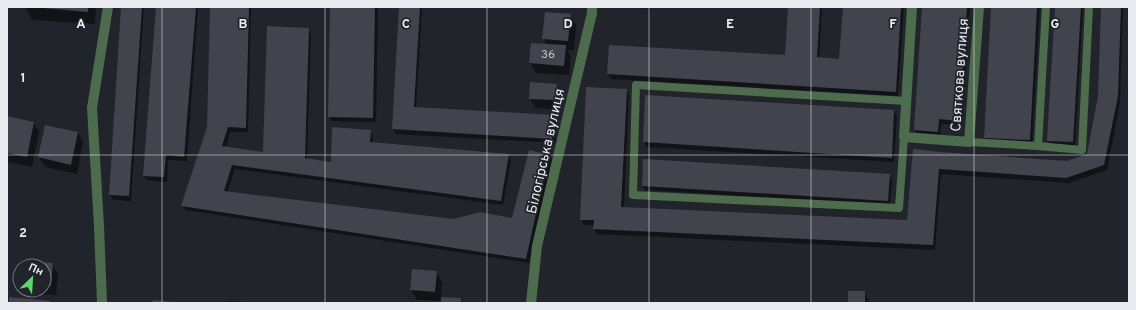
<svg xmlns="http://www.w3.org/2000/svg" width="1136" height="310" viewBox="0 0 1136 310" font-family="Overpass,sans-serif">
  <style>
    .shadow { fill: #0007 }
    .building { fill: #41444c }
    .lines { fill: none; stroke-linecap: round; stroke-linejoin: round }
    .lane { stroke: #4d6c4e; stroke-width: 8 }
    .street { stroke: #4d6c4e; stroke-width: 10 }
    .grid { fill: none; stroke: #e9ebf0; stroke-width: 1; stroke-opacity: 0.55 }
    .labels { text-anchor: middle; stroke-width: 3.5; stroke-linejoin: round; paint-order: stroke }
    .number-label { font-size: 12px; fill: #bfc1c7 }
    .street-label { font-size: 14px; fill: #e9ebf0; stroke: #21242b }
    .grid-label { font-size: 13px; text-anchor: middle; font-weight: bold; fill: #e9ebf0; stroke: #21242b; stroke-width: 3.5; stroke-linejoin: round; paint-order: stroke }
  </style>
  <rect width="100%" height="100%" fill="#21242b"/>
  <path class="shadow" d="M25,7H96L95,24L32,20Z
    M122,7H144L131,201L113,200L110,195Z
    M157,7H198L187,161L168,160L167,182L147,180L144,176Z
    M211,7H251L248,132H230L226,148L264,153L308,29L311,34L307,159L331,163L370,131L373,136L372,143L508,155L511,160L503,205L235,169L227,193L454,220L513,219L549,155L552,160L529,263L185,210L183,205L208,127Z
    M331,7H377L378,8L376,122L332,121L329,116Z
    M400,7H422L416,108L553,116L556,121L555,143L396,134L393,129Z
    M628,7H652V9Z
    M789,7H822L819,59L840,60L844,7H904L898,96L611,79L608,74L786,56Z
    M923,7H970L962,125L941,124L940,137L918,135L915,130Z
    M992,7H1040L1032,145L988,142L985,138Z
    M1056,7H1083L1075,147L1051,146L1048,141Z
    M1102,7H1123L1120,102L1107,170L1069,183L941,174L935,250L597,234L594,229V225H584L581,220L626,90L629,95L624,208L908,221L914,151L1067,162L1088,155L1099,96Z
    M570,15L576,25L574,50H567L571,56L569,75L536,73L530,63L547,45L543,39Z
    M556,85L562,94L561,110L536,108L530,99Z
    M646,96L894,111L897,116L894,162L646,147L644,142Z
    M7,117L34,123L39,132L32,167L7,162Z
    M46,126L78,133L83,142L77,174L45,167L39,157Z
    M889,175L892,180L890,205L645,190L643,186Z
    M52,264L58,274L56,295L29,293L27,290H44V266H25Z
    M436,272L442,282L441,298L461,299L463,303H442V301L417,300L411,290Z
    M864,292L870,303H849Z
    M228,301L242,302V303H228Z"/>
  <path class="building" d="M43,7H88V12L43,8Z
    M121,7H142L129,196L109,195Z
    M156,7H196L184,157L166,155L164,177L143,176Z
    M210,7H249L246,128L228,127L222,146L263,152L267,26L309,28L305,158L331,162L332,127L371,130L370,142L509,154L501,201L232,165L224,191L454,219L480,212L512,218L529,150L549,155L526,259L181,206L207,127Z
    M330,7H375L373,118L328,117Z
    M399,7H420L414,107L554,115L552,139L392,129Z
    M788,7H820L817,57L839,59L843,7H901L896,92L607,74L609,45L785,55Z
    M922,7H967L959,121L939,119L938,132L914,130Z
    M991,7H1037L1030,140L984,138Z
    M1055,7H1081L1073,142L1047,141Z
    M1101,7H1121L1118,96L1104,165L1066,178L939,169L933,245L593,229L594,220H580L586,87L627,89L621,207L907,220L913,149L940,152L1067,161L1087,154L1098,96Z
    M545,12L571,14L568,41L542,39Z
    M531,43L566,45L564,66L529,63Z
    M530,82L557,84L556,100L529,99Z
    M645,95L894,110L892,158L643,142Z
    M7,116L34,122L27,157L7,153Z
    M45,125L78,132L71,165L38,157Z
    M643,159L890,174L888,201L642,186Z
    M24,261L53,263L51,286L44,285V266H24Z
    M412,269L437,271L435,292L410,290Z
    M848,291H865V303H848Z
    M9,297L50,301V303H9Z
    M441,297L461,298V303H441Z
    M153,300L173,302V303H152Z"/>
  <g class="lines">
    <path class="lane" d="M904,137L899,208L633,195L636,85L906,101
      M969,142L1038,146L1046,7
      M1038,146L1082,150L1089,7"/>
    <path class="street" d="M912,7L904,137L969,142L979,7
      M102,303L99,226L92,108L108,7
      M531,303L537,246L592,13V7"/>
  </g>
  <path class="grid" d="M162,7V303M325,7V303M487,7V303M649,7V303M811,7V303M974,7V303M7,155H1129"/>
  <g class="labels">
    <g class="number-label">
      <text x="548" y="58">36</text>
    </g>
    <g class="street-label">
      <text transform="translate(959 75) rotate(-86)" y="5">Святкова вулиця</text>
      <text transform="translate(545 151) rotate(-77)" y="5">Білогірська вулиця</text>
    </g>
  </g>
  <g class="grid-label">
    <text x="81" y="28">A</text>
    <text x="243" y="28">B</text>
    <text x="406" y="28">C</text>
    <text x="568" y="28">D</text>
    <text x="730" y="28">E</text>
    <text x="893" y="28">F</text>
    <text x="1055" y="28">G</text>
    <text x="23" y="82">1</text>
    <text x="23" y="237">2</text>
  </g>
  <rect width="1136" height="310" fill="none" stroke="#e9ebf0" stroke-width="16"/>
  <g transform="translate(32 278) rotate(25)"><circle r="19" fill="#21242b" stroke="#71747a"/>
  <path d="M0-3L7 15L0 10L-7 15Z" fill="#60d56b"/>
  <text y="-6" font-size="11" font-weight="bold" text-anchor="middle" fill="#e9ebf0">Пн</text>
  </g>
</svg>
